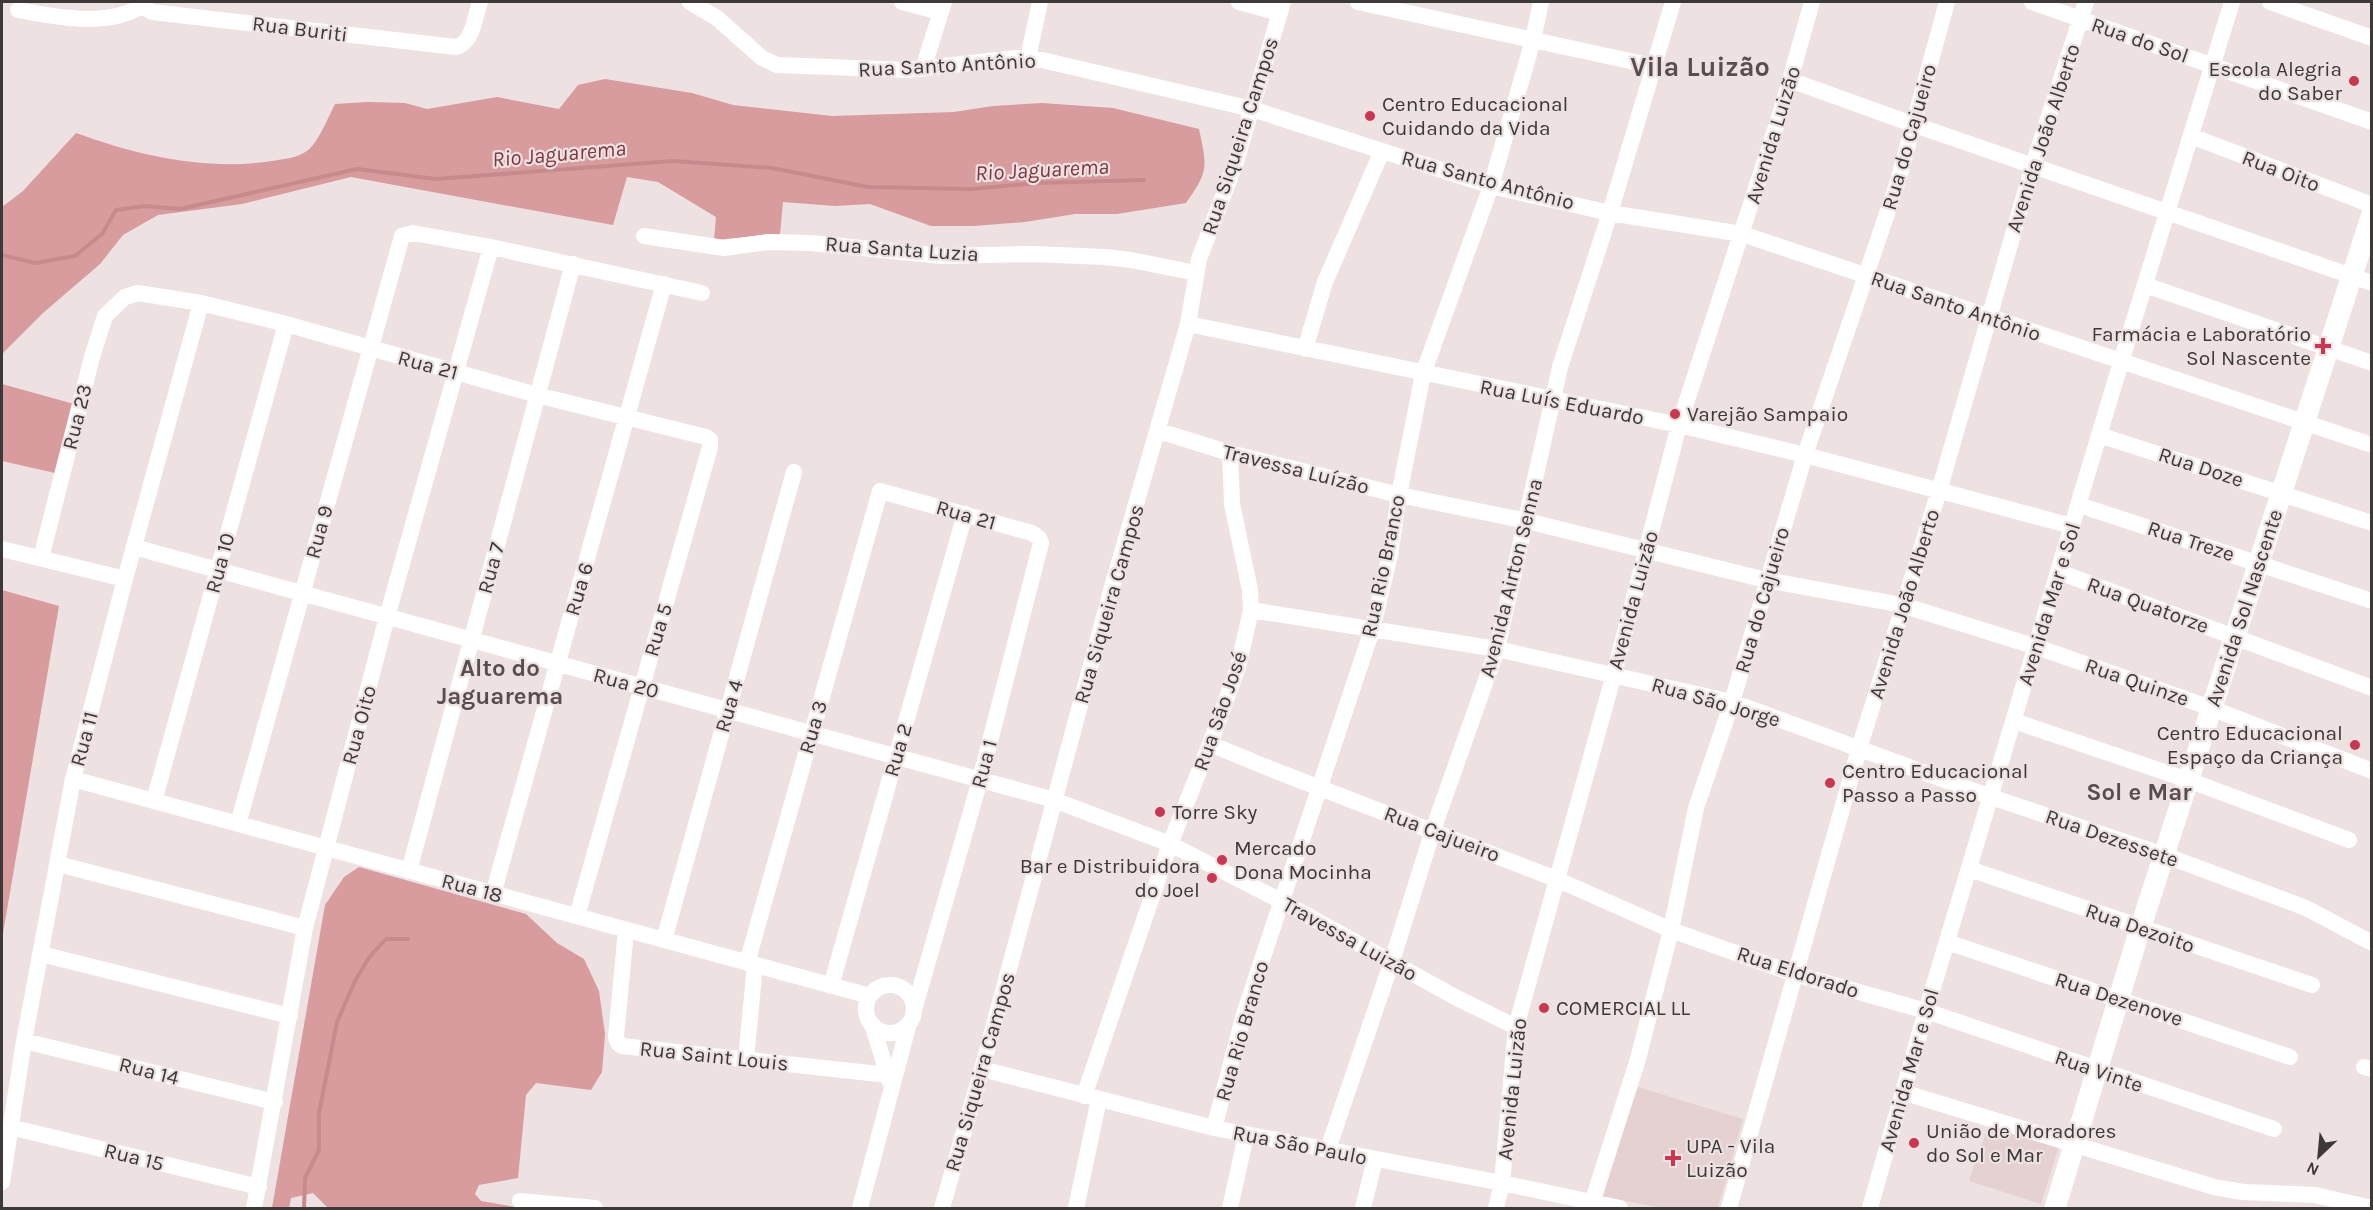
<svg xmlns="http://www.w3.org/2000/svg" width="2373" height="1210" viewBox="0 0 2373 1210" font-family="Karla,sans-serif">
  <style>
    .built { fill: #e5d1d1 }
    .forest { fill: #d89b9e }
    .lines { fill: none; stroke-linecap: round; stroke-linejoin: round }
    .stream { stroke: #c78b8e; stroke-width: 4 }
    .minor { stroke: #fff; stroke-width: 16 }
    .major { stroke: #fff; stroke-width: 21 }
    .poi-dot { fill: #c83851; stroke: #ede1e1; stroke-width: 2 }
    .labels { text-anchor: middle; stroke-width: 4.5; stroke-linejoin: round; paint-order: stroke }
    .street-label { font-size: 21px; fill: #3d3939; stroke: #ede1e1 }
    .poi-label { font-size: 21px; fill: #3d3939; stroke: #ede1e1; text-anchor: start }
    .water-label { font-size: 22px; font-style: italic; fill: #80353e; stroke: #ede1e1 }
    .quarter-label { font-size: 24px; font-weight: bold; fill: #584e4e; stroke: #ede1e1 }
    .district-label { font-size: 27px; font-weight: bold; fill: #584e4e; stroke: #ede1e1 }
  </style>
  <rect width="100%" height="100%" fill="#ede1e1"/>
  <path class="built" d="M1638,1087L1743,1119L1718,1208H1662L1600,1196Z
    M1988,1127L2059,1146L2041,1204L1969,1181Z"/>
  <path class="forest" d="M605,79L692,93L733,105L832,116L954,112L993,106L1042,103L1113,108L1199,129C1207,167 1209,171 1186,203L1117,214H1075L1025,222L974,226H931L870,204L835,206L783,202L780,234L714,240L716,217L658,182L627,177L613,225L351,177L242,204L158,215L123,235L100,264L43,313L2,354V207L23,191L76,133C139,156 206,171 272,161C284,159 297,158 307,151C318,143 329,116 335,104L368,102L405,103L427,109L497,97L559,109L578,85Z
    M2,384L74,404L55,473L2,461Z
    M2,590L59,606L2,939Z
    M359,867L526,914L557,943L584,959L599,991L605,1034L602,1072L591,1090L536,1083L526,1095L518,1178L479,1185L475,1194L481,1201L521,1208H328L313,1193L291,1198L289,1208H272L325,905L344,877Z"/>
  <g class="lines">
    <path class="stream" d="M2,255L35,263L75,256L102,234L116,210L145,206L180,209L357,169L436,179L673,161L772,168L868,187L971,189L1037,183L1144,180
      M304,1208L305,1178L319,1150V1113L337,1022L355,981L370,956L386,939H408"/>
    <path class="minor" d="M137,2L152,12L456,47C473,43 475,16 480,2
      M690,2L717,18L762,58L777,65L907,70L1016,58L1042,60L1252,109L1491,186L1610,213L1742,234L2372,445
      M902,2L940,12
      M1239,2L1280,13
      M1358,2L1653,66
      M2032,2L2372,122
      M2270,2L2372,38
      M18,10C57,17 106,28 142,6
      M1028,58L1040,2
      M923,69L944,2
      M1790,80L1915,125L2372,283
      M2191,136L2372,205
      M644,236L724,248L768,242L811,243L942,256L1033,254L1105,257L1131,260L1196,273
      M2145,285L2372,363
      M1188,324L1679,425L1805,455L2072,526
      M1305,349L1325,282L1382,151
      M1159,431L1230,453L1399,495L1527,521L1766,580L1902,605L2037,647L2211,708L2372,771
      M2099,435L2372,523
      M2079,505L2372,601
      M134,547L1054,800L1170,844L1281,901L1457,998L1516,1027
      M2,549L125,579
      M41,558L92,357L105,316L125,297L138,293L201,303L286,324L537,395L706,437L710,440V447L577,916
      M2059,572L2372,688
      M1251,610L1497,649L1732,702L1991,797L2164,855L2306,908L2372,943
      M2014,721L2188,780L2349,840
      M1210,744L1276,771L1556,879L1671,930L1795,974L1926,1011L2274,1129
      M73,779L870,996
      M154,801L286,324
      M238,824L402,236L413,233L491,247L702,293
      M58,864L305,928
      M1969,869L2312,985
      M409,871L573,264
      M493,894L664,284
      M626,930L616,1037L618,1043L622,1046L888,1075
      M664,940L794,472
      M1947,942L2290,1057
      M41,954L290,1016
      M747,963L880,491L1032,533L1039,538L1041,543L980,780L914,1010
      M866 1009a24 24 0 1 1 48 0a24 24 0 1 1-48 0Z
      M831,986L965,514
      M872,1024L890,1082
      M24,1041L275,1102
      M746,1059L755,965
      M2364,1067L2372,1069
      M982,1069L1214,1128L1502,1183L1620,1208
      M1902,1092L2214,1187L2243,1192L2315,1195L2372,1208
      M1084,1096L1170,844L1210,744L1238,667L1244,641L1251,610L1250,590L1232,504L1230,453
      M10,1127L259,1187
      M1214,1128L1244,1014L1372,630L1390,555L1399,495L1423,374L1491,186L1533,40L1541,2
      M1328,1149L1392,961L1433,830L1497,649L1560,367L1610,213L1673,2
      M2,1182L24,1041L73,779L125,579L201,303
      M520,1201L595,1208
      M1592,1203L1638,1059L1671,930L1696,808L1732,702L1805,455L1898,181L1947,2
      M254,1208L305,928L387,617L491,247
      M860,1208L909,1023
      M942,1208L982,1069L1112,587L1188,324L1199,259L1235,165L1283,2
      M1076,1208L1099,1099
      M1230,1208L1246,1135
      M1363,1208L1375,1159
      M1496,1208L1502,1183L1516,1027L1614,674L1679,425L1782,108L1812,2
      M1729,1208L1859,749L1939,491L2033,165L2086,2
      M1870,1208L1926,1011L2121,362L2232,2"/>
    <path class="major" d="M2055,1208L2140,929L2372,214"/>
  </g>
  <g class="poi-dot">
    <circle cx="2354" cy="81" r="6"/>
    <circle cx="1370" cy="116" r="6"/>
    <path d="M2320 337h6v6h6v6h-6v6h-6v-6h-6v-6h6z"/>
    <circle cx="1675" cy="414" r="6"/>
    <circle cx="2355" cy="745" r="6"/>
    <circle cx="1830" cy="783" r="6"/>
    <circle cx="1160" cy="812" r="6"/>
    <circle cx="1222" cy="860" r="6"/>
    <circle cx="1212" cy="878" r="6"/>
    <circle cx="1544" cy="1008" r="6"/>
    <circle cx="1914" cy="1143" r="6"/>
    <path d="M1670 1149h6v6h6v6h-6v6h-6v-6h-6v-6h6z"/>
  </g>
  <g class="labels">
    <g class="street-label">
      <text transform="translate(300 29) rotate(7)" y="7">Rua Buriti</text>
      <text transform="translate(2140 40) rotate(19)" y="7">Rua do Sol</text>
      <text transform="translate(947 65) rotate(-3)" y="7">Rua Santo Antônio</text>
      <text transform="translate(1773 135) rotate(-73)" y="7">Avenida Luizão</text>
      <text transform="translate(1240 136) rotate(-72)" y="7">Rua Siqueira Campos</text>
      <text transform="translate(1909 137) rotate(-74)" y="7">Rua do Cajueiro</text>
      <text transform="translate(2043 138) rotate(-72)" y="7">Avenida João Alberto</text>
      <text transform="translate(2281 171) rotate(21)" y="7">Rua Oito</text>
      <text transform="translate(1488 180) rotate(15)" y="7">Rua Santo Antônio</text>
      <text transform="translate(902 249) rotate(4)" y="7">Rua Santa Luzia</text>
      <text transform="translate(1956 306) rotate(19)" y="7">Rua Santo Antônio</text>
      <text transform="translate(428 365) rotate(15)" y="7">Rua 21</text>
      <text transform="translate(1562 402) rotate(11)" y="7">Rua Luís Eduardo</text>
      <text transform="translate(77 417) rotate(-76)" y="7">Rua 23</text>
      <text transform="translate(2201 467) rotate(18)" y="7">Rua Doze</text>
      <text transform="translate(1296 469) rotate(14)" y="7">Travessa Luízão</text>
      <text transform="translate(966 515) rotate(16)" y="7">Rua 21</text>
      <text transform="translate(319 532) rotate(-75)" y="7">Rua 9</text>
      <text transform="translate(2191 541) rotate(18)" y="7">Rua Treze</text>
      <text transform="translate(220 563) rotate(-75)" y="7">Rua 10</text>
      <text transform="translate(1383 566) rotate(-78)" y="7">Rua Rio Branco</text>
      <text transform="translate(491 568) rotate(-75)" y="7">Rua 7</text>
      <text transform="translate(1511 578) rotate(-76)" y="7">Avenida Airton Senna</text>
      <text transform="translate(579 589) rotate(-74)" y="7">Rua 6</text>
      <text transform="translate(1633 600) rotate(-75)" y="7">Avenida Luizão</text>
      <text transform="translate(1762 600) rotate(-74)" y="7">Rua do Cajueiro</text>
      <text transform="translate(1109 604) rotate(-74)" y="7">Rua Siqueira Campos</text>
      <text transform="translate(1904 604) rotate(-73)" y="7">Avenida João Alberto</text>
      <text transform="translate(2049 604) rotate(-73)" y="7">Avenida Mar e Sol</text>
      <text transform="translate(2148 605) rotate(20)" y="7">Rua Quatorze</text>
      <text transform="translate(2244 608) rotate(-72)" y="7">Avenida Sol Nascente</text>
      <text transform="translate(658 630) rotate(-74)" y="7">Rua 5</text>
      <text transform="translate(2137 682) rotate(19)" y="7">Rua Quinze</text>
      <text transform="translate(626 683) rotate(15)" y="7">Rua 20</text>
      <text transform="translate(1716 702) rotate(16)" y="7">Rua São Jorge</text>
      <text transform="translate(729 706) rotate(-74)" y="7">Rua 4</text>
      <text transform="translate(1220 711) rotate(-71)" y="7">Rua São José</text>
      <text transform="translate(359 725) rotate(-75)" y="7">Rua Oito</text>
      <text transform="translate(813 727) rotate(-74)" y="7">Rua 3</text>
      <text transform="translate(84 739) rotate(-75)" y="7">Rua 11</text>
      <text transform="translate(898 750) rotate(-74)" y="7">Rua 2</text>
      <text transform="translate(984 764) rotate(-75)" y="7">Rua 1</text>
      <text transform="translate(1442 834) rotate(21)" y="7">Rua Cajueiro</text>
      <text transform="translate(2112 838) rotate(19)" y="7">Rua Dezessete</text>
      <text transform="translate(472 888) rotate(15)" y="7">Rua 18</text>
      <text transform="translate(2140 928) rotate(19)" y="7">Rua Dezoito</text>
      <text transform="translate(1350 939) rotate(29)" y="7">Travessa Luizão</text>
      <text transform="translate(1798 972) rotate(18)" y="7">Rua Eldorado</text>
      <text transform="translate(2119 999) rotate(18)" y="7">Rua Dezenove</text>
      <text transform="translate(1242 1031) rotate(-74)" y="7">Rua Rio Branco</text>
      <text transform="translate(714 1056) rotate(6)" y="7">Rua Saint Louis</text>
      <text transform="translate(1909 1070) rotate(-74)" y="7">Avenida Mar e Sol</text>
      <text transform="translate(149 1071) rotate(14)" y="7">Rua 14</text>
      <text transform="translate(2099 1071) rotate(19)" y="7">Rua Vinte</text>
      <text transform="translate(980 1072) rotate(-74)" y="7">Rua Siqueira Campos</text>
      <text transform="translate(1512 1089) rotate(-84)" y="7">Avenida Luizão</text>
      <text transform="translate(1300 1145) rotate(11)" y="7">Rua São Paulo</text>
      <text transform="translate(134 1157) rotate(14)" y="7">Rua 15</text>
    </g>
    <g class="poi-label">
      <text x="2342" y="76" text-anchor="end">Escola Alegria<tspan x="2342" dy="24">do Saber</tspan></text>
      <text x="1382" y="111">Centro Educacional<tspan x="1382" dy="24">Cuidando da Vida</tspan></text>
      <text x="2311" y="341" text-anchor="end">Farmácia e Laboratório<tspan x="2311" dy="24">Sol Nascente</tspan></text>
      <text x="1687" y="421">Varejão Sampaio</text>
      <text x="2343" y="740" text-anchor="end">Centro Educacional<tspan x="2343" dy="24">Espaço da Criança</tspan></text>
      <text x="1842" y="778">Centro Educacional<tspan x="1842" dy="24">Passo a Passo</tspan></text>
      <text x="1172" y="819">Torre Sky</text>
      <text x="1234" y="855">Mercado<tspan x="1234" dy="24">Dona Mocinha</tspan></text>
      <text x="1200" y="873" text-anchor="end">Bar e Distribuidora<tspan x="1200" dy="24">do Joel</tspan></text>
      <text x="1556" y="1015">COMERCIAL LL</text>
      <text x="1926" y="1138">União de Moradores<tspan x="1926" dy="24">do Sol e Mar</tspan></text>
      <text x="1686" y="1153">UPA - Vila<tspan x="1686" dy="24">Luizão</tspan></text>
    </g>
    <g class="water-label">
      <text transform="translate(559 153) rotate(-5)" y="8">Rio Jaguarema</text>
      <text transform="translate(1042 169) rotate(-3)" y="8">Rio Jaguarema</text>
    </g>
    <g class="quarter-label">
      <text x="500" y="676">Alto do<tspan x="500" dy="28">Jaguarema</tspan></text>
      <text x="2139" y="800">Sol e Mar</text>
    </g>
    <g class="district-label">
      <text x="1700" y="76">Vila Luizão</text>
    </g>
  </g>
  <rect width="2373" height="1210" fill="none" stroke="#3d3939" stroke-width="6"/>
  <g transform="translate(2319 1156) rotate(206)" stroke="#ede1e1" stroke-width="4.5" paint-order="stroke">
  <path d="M0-4.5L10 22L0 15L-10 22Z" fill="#3d3939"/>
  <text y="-9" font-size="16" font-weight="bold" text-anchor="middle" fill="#3d3939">N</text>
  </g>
</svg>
